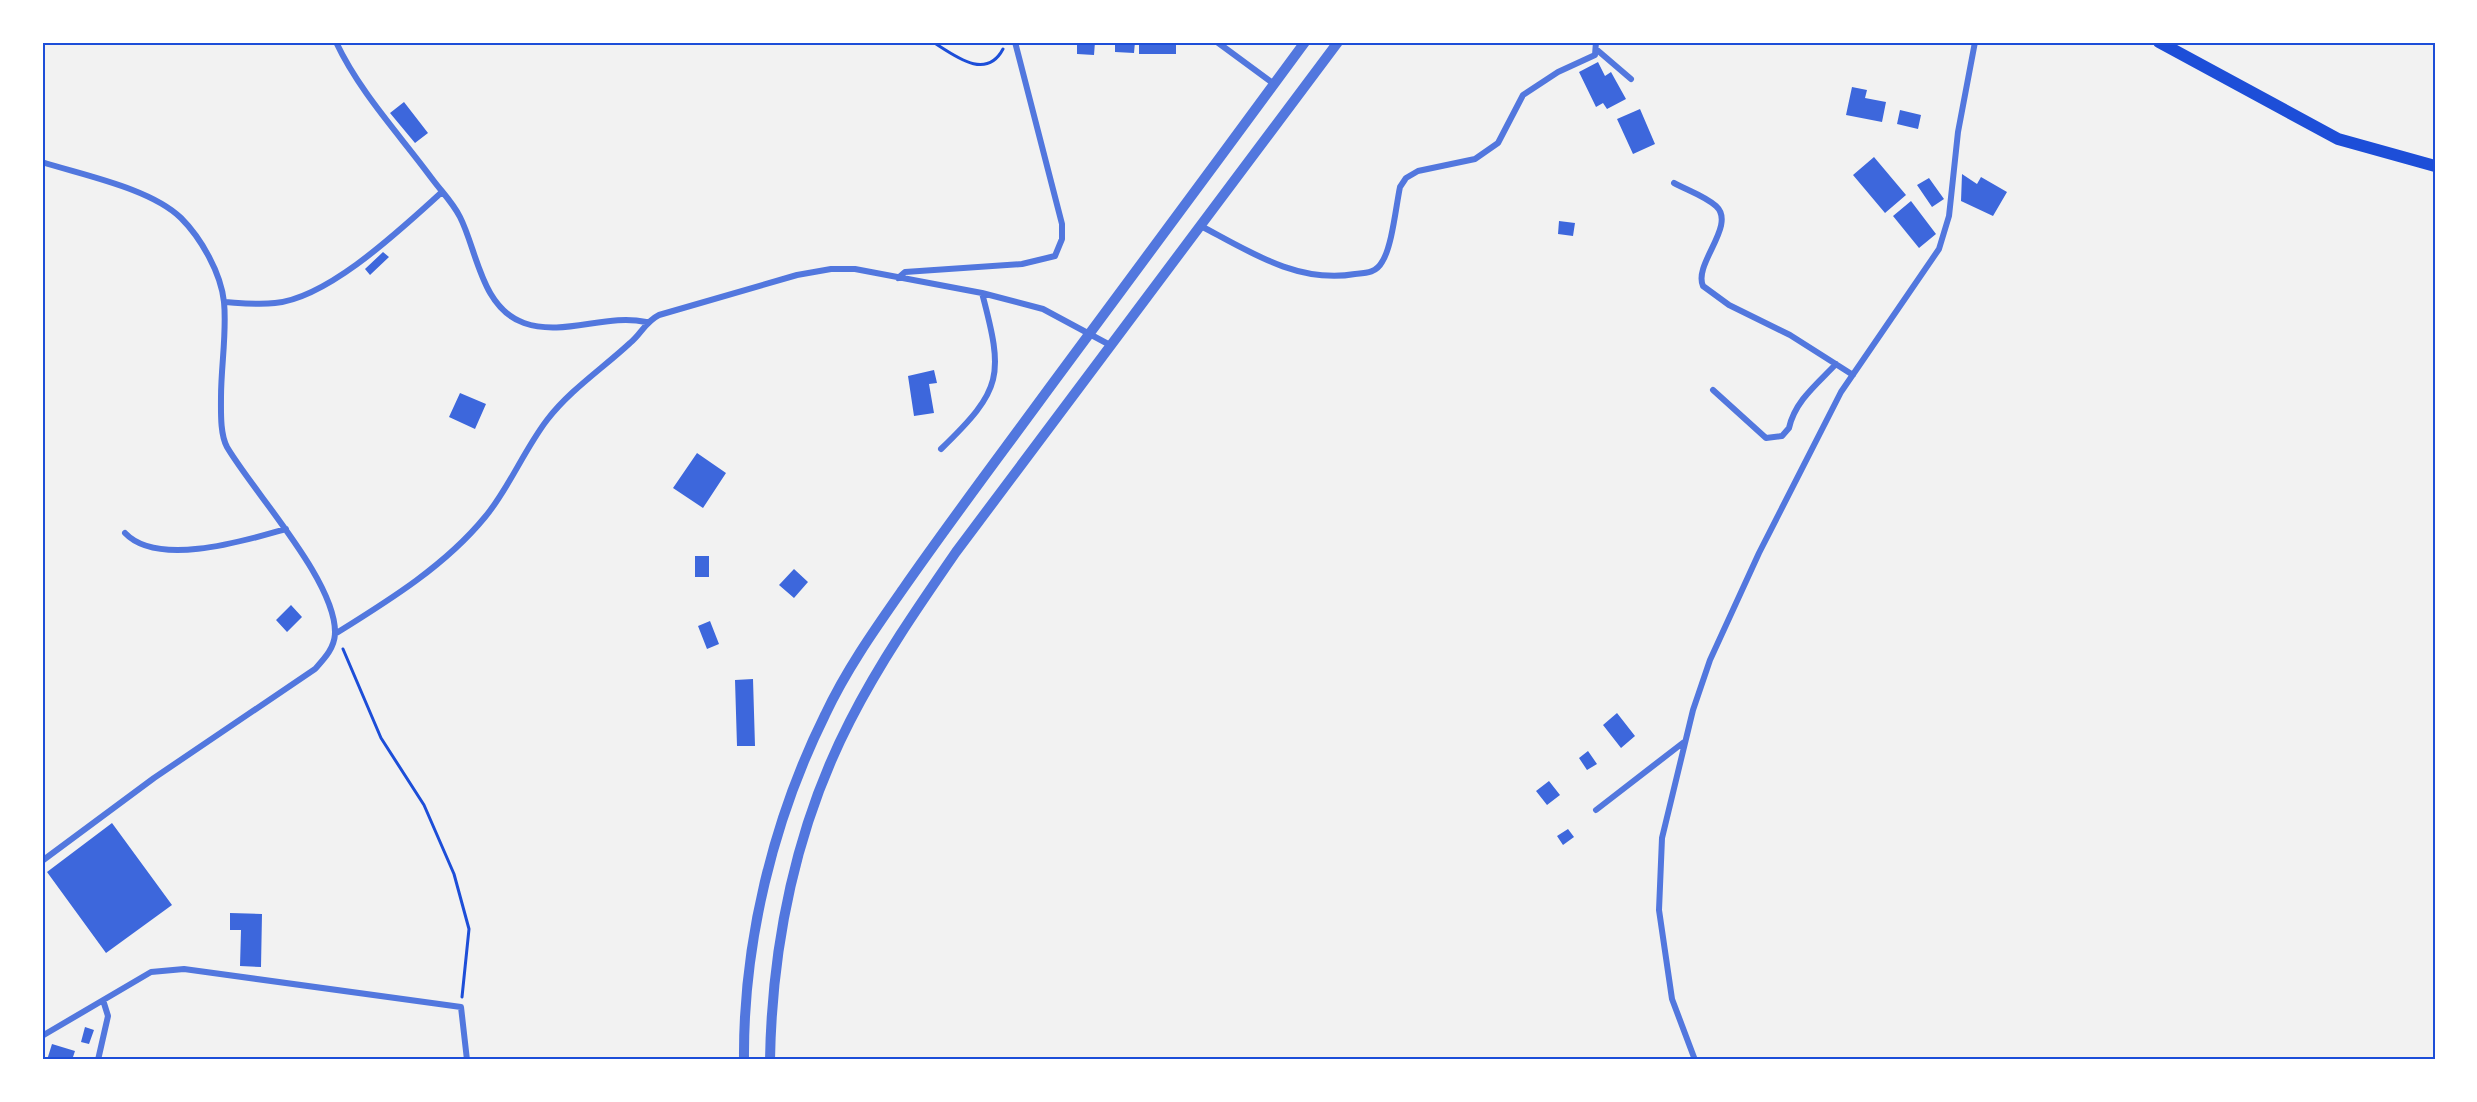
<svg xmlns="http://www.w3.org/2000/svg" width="2477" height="1102" viewBox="0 0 2477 1102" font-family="'Crimson Pro',serif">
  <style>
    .building { fill: #3d67dc }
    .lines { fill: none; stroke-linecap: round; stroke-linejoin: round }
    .path { stroke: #1d4ed8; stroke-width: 3 }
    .minor { stroke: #5277de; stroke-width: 6 }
    .tertiary { stroke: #5277de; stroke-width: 10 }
    .secondary { stroke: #1d4ed8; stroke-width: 12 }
    .neatline { fill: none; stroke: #1d4ed8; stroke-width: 2 }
  </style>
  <rect width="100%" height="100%" fill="#f2f2f2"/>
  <path class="building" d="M1077,42H1095L1094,55L1077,54Z
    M1115,42H1135L1134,53L1115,52Z
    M1139,42H1176V54H1139Z
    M1598,62L1605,76L1611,72L1626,99L1607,109L1603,103L1596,107L1579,72Z
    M1852,87L1867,90L1865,98L1886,102L1882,122L1846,115Z
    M404,102L428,133L415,143L390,113Z
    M1640,109L1655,144L1633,154L1617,119Z
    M1900,110L1921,115L1918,129L1897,124Z
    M1874,157L1906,195L1885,213L1853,175Z
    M1962,174L1977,184L1981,177L2007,192L1993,216L1961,201Z
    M1929,178L1944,199L1932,207L1917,185Z
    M1911,201L1936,234L1919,248L1893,216Z
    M1559,221L1575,223L1573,236L1558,234Z
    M383,252L389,257L370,275L365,269Z
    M934,370L937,383L929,384L934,413L914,416L908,376Z
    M460,393L486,404L475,429L449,417Z
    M697,453L726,473L703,508L673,488Z
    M695,556H709V577H695Z
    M794,569L808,582L794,598L779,585Z
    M291,605L302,617L287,632L276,620Z
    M710,621L719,644L707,649L698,626Z
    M753,679L755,746H737L735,680Z
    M1617,713L1635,736L1621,748L1603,725Z
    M1588,751L1597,764L1587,770L1579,758Z
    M1549,781L1560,795L1547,805L1536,791Z
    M112,823L172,905L106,953L47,872Z
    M1568,829L1574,837L1563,845L1557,836Z
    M230,913L262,914L261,967L240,966L241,930H230Z
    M85,1027L94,1030L89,1044L81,1042Z
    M52,1044L75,1051L72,1060H47Z"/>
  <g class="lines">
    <path class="path" d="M933,42C955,56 986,81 1003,49
      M343,649L381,738L424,805L454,874L469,929L462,997"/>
    <path class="minor" d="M336,42C360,93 400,135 433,180C442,192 453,203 460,217C477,250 481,308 524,323C564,337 606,313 646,322
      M1217,42L1274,84
      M1596,49L1631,79
      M42,162C82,175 150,188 181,218C201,238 221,273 224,302C227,332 221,366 221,397C221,412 220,434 227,447C254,493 337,582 335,634C334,649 324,659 315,669L154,778L42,861
      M1674,183C1687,190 1705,196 1716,206C1737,225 1693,264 1703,286L1729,305L1790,335L1853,375
      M1201,226C1248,251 1298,284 1355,274C1366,273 1376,273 1382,262C1392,247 1396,206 1400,187L1406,178L1418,171L1475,159L1498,143L1523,95L1558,72L1595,55L1596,42
      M898,278L905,272L1022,264L1055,256L1062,239V224L1015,42
      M224,302C241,303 258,305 275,303C329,298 402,228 442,192
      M1713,390L1766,438L1782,436L1789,428C1795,401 1817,384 1836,364
      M941,449C1003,389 1004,376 982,293
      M125,533C158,568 247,540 286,529
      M335,634C388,601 445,566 485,517C508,490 524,450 547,420C570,390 602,369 630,343C642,333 645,322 659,315L797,275L831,269H855L982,293L1043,309L1110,345
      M1596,810L1684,742
      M42,1036L151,972L184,969L461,1007L467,1060
      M98,1060L108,1016L103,1000
      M1695,1060L1672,999L1659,910L1662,838L1693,710L1710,660L1759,553L1841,392L1939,249L1949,216L1958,132L1975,42"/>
    <path class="tertiary" d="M744,1060C743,943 773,820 825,715C846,670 875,629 903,589C951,520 1001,454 1050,387C1136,272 1220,157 1305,42
      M770,1060C772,944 796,826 850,721C880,662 918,607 956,552L1338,42"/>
    <path class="secondary" d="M2159,42L2338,139L2435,166"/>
  </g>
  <rect width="2477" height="1102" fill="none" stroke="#ffffff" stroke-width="87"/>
  <rect x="44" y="44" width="2390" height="1014" class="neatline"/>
</svg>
